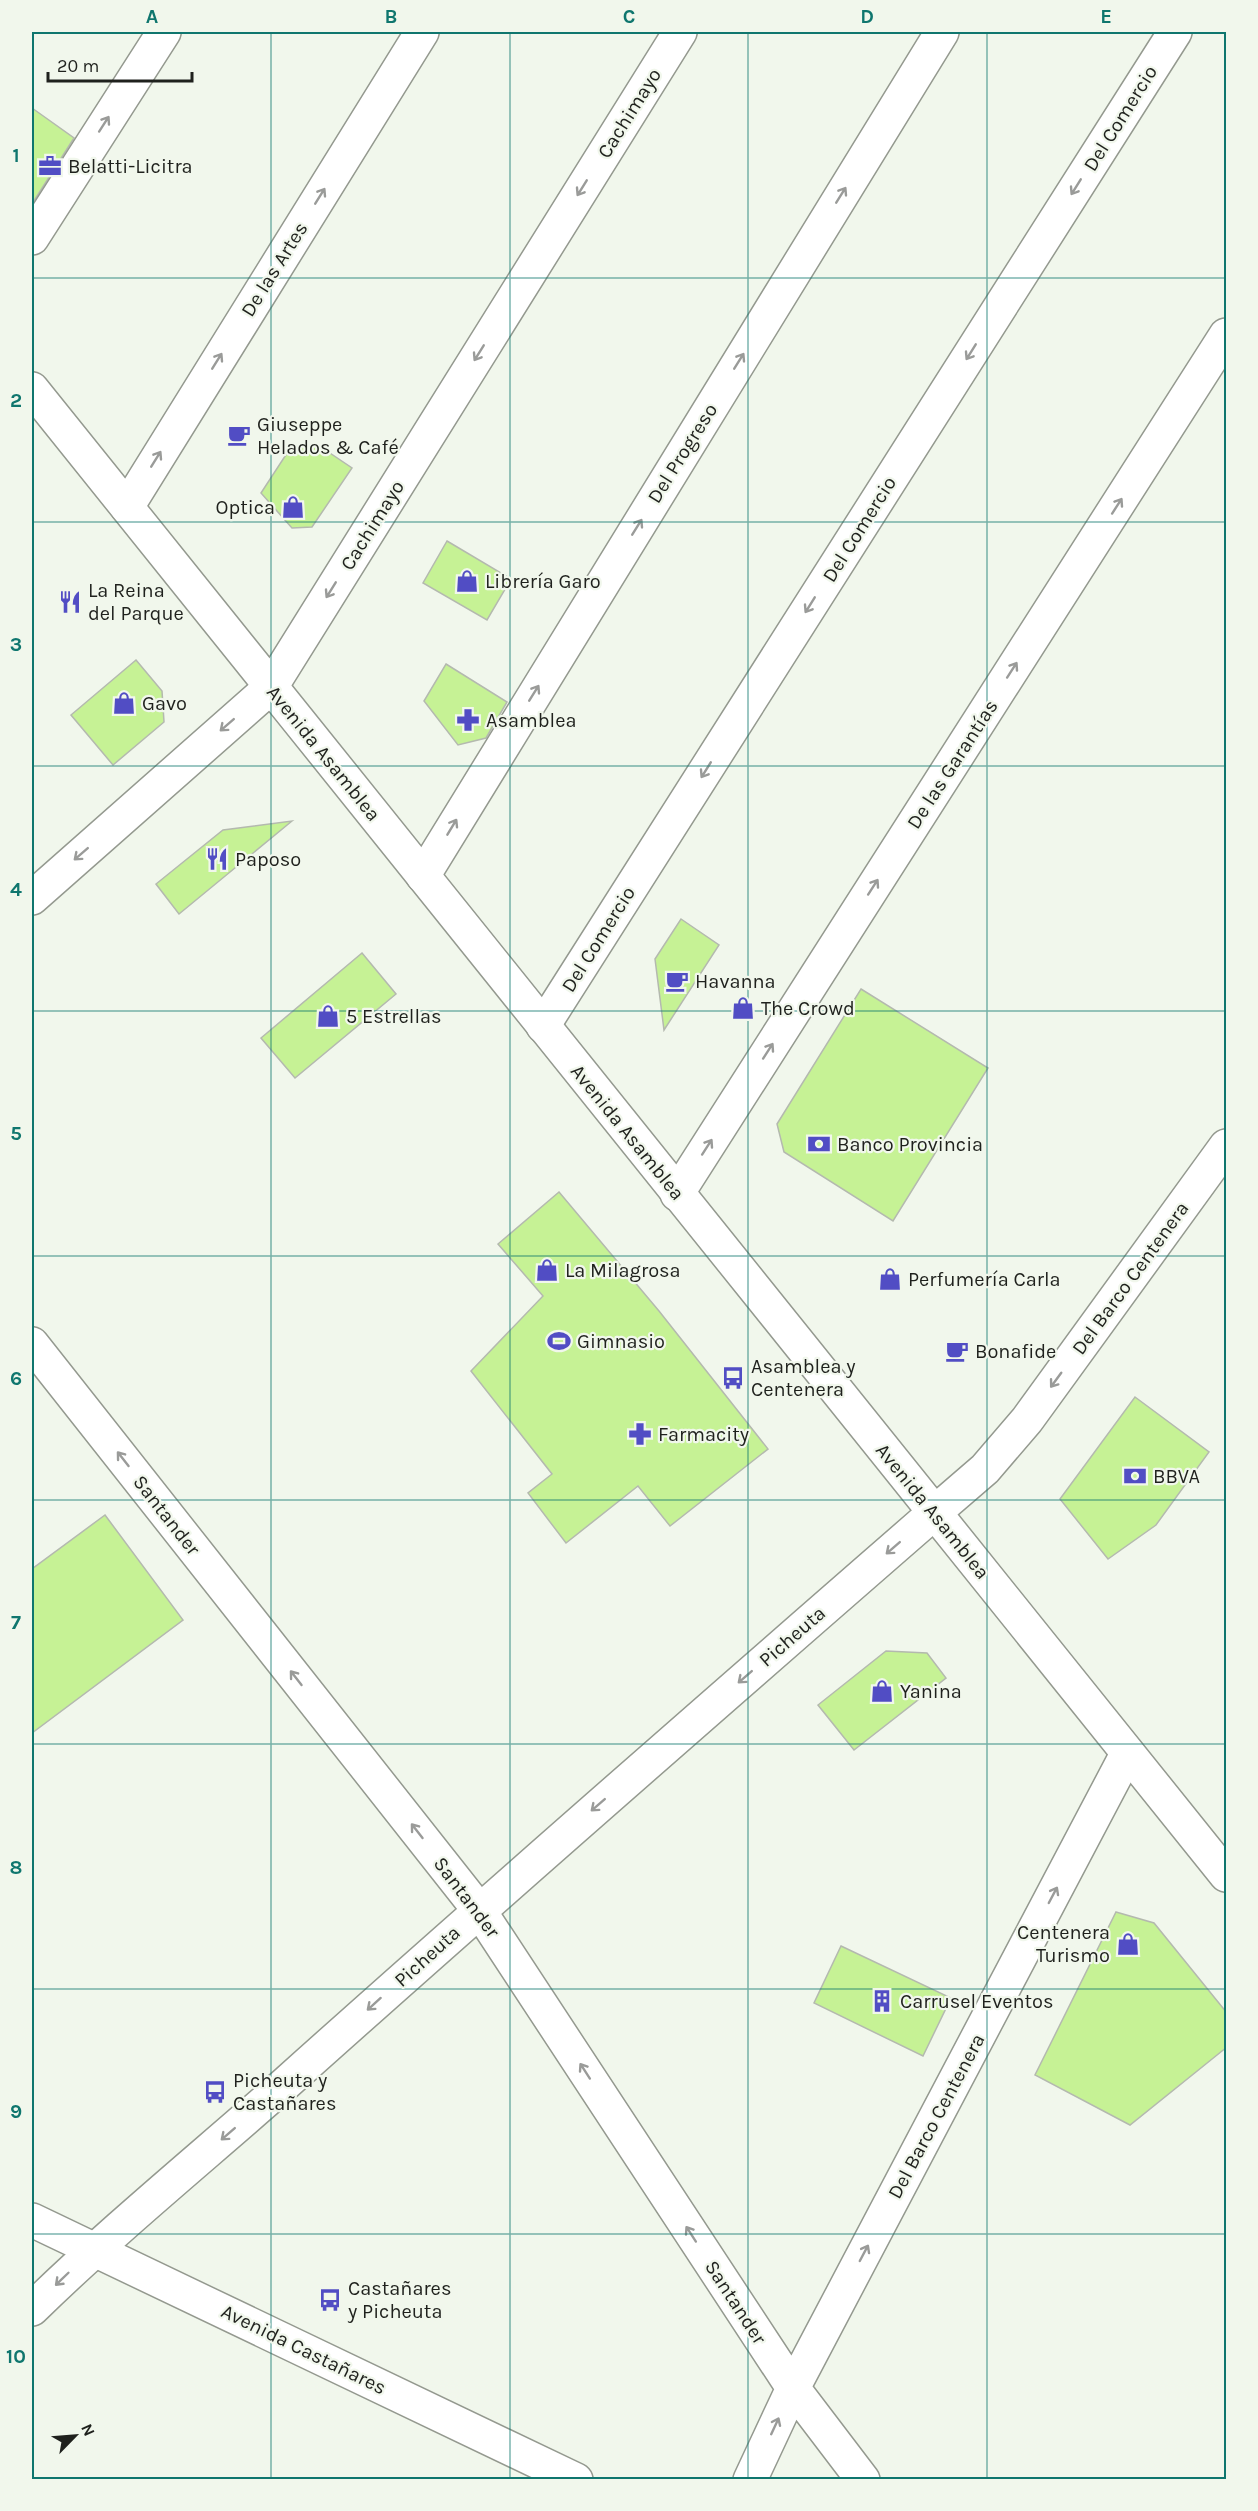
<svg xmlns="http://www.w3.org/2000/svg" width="1258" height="2511" viewBox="0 0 1258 2511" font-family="Karla,sans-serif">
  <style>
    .building { fill: #c6f295; stroke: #b4b9af; stroke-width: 1.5 }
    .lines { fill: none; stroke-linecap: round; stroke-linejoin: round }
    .minor-casing { stroke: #94998f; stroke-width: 36 }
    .tertiary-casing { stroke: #94998f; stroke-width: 36 }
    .secondary-casing { stroke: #94998f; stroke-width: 36 }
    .minor { stroke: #fff; stroke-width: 33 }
    .tertiary { stroke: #fff; stroke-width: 33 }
    .secondary { stroke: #fff; stroke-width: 33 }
    .oneway { stroke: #9a9b99 }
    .grid { fill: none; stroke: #0f766e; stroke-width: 1.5; stroke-opacity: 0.55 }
    .labels { text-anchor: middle; stroke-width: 4.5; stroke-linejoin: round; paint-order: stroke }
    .street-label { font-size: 20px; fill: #1f211d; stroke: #f1f7ec }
    .poi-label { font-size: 20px; fill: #1f211d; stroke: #f1f7ec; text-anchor: start }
    .neatline { fill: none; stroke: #0f766e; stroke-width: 2 }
    .grid-label { font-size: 20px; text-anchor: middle; font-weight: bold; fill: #0f766e }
  </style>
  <rect width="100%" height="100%" fill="#f1f7ec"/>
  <path class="building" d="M32,108L74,138L32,204Z
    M318,445L352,468L312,527L292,528L261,493L291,447Z
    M447,541L511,579L487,620L423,583Z
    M136,660L162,691L164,722L113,765L71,715Z
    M446,664L507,702L486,738L458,745L424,701Z
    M292,821L179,914L156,884L223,830Z
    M681,919L719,945L664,1030L655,959Z
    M362,953L396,994L295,1078L261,1038Z
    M861,989L988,1068L893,1221L784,1152L777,1124Z
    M559,1192L659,1311L768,1449L670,1526L638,1486L566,1543L528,1493L552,1474L471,1371L543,1296L498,1244Z
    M1135,1397L1209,1452L1156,1525L1108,1559L1060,1499Z
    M105,1515L183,1620L32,1733V1569Z
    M886,1651L927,1653L946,1678L854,1750L818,1705Z
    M1116,1912L1154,1923L1227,2013V2047L1130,2125L1035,2075Z
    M841,1946L951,1998L923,2056L814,2003Z"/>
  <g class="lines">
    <g class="minor-casing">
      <path id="minor" d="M32,238L164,32
        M127,507L422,32
        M423,876L942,32
        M32,898L271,687L680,32
        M543,1026L1175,32
        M677,1194L1226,335
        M32,1344L479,1910L793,2388L863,2480
        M32,2309C113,2230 200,2159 285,2084C499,1892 717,1702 934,1513
        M750,2480L793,2388L1127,1754"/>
    </g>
    <g class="tertiary-casing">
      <path id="tertiary" d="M934,1513L985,1469L1027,1420L1226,1146"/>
    </g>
    <g class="secondary-casing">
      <path id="secondary" d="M32,389L1226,1875
        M32,2220L576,2480"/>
    </g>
    <use href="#minor" class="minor"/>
    <use href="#tertiary" class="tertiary"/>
    <use href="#secondary" class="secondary"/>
  </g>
  <defs><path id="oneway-shaft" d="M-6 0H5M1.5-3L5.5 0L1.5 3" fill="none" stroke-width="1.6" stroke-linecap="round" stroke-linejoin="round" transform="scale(1.5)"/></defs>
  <g class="oneway">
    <use href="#oneway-shaft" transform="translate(104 124) rotate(-57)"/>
    <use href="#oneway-shaft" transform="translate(1076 187) rotate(122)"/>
    <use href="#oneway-shaft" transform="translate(582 188) rotate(122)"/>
    <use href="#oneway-shaft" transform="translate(841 195) rotate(-58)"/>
    <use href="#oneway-shaft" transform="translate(320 196) rotate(-58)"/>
    <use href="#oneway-shaft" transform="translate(971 352) rotate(122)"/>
    <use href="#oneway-shaft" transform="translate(479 353) rotate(122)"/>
    <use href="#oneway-shaft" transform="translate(217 361) rotate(-58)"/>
    <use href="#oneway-shaft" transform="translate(739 361) rotate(-58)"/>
    <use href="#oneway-shaft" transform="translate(156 459) rotate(-58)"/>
    <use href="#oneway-shaft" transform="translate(1117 506) rotate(-57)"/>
    <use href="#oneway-shaft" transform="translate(637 527) rotate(-58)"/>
    <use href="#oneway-shaft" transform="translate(331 590) rotate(122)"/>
    <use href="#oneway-shaft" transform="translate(810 605) rotate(122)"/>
    <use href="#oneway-shaft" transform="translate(1012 670) rotate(-57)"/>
    <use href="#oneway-shaft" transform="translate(534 693) rotate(-58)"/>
    <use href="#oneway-shaft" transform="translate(227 725) rotate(139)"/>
    <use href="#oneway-shaft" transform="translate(706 770) rotate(122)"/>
    <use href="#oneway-shaft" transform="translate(452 827) rotate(-59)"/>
    <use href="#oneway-shaft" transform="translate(81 854) rotate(139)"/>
    <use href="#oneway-shaft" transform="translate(873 887) rotate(-57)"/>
    <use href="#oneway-shaft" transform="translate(768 1051) rotate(-57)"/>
    <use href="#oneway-shaft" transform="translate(707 1147) rotate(-57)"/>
    <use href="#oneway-shaft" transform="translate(1056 1380) rotate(126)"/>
    <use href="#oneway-shaft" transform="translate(123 1459) rotate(-128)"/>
    <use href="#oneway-shaft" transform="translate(893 1548) rotate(139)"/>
    <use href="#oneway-shaft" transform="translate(745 1677) rotate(139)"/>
    <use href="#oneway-shaft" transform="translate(296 1678) rotate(-128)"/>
    <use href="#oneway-shaft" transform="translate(598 1805) rotate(139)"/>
    <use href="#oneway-shaft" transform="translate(417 1831) rotate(-128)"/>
    <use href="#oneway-shaft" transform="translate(1053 1895) rotate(-62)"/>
    <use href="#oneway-shaft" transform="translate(374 2004) rotate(138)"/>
    <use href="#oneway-shaft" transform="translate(585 2071) rotate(-123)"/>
    <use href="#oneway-shaft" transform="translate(228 2134) rotate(139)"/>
    <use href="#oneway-shaft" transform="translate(691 2234) rotate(-123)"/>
    <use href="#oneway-shaft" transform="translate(864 2253) rotate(-62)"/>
    <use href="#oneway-shaft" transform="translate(62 2279) rotate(136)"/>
    <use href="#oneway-shaft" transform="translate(775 2426) rotate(-65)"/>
  </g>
  <path class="grid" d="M271,32V2480M510,32V2480M748,32V2480M987,32V2480M32,278H1226M32,522H1226M32,766H1226M32,1011H1226M32,1256H1226M32,1500H1226M32,1744H1226M32,1989H1226M32,2234H1226"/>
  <defs>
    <g id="office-bare" transform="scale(1.8)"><path d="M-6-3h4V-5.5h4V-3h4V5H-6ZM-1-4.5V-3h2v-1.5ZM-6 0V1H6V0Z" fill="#514dc4" stroke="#f1f7ec" stroke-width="2.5" paint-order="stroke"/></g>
    <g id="cafe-bare" transform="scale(1.8)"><path d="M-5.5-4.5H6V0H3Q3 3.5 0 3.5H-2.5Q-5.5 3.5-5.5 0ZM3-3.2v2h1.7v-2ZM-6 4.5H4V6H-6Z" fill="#514dc4" stroke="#f1f7ec" stroke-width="2.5" paint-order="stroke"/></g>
    <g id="shop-bare" transform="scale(1.8)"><path d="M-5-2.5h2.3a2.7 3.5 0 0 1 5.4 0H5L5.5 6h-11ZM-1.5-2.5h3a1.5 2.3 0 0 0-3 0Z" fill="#514dc4" stroke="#f1f7ec" stroke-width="2.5" paint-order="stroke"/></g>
    <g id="restaurant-bare" transform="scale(1.8)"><path d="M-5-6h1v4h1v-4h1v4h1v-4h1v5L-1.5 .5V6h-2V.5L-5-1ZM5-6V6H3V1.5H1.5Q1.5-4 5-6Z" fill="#514dc4" stroke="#f1f7ec" stroke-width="2.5" paint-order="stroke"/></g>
    <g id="pharmacy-bare" transform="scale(1.8)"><path d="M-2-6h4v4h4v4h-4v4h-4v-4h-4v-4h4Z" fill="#514dc4" stroke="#f1f7ec" stroke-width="2.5" paint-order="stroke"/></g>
    <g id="bank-bare" transform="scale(1.8)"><path d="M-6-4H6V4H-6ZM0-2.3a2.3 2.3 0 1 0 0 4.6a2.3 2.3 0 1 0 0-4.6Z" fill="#514dc4" stroke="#f1f7ec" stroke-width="2.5" paint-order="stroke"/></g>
    <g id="stadium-bare" transform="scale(1.8)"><path d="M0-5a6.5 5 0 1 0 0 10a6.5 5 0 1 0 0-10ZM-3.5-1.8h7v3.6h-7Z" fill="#514dc4" stroke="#f1f7ec" stroke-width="2.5" paint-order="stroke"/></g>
    <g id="bus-bare" transform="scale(1.8)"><path d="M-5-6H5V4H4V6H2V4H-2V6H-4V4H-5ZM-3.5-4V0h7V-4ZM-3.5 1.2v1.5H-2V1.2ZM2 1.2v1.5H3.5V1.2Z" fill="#514dc4" stroke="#f1f7ec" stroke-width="2.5" paint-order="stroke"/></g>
    <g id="building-bare" transform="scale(1.8)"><path d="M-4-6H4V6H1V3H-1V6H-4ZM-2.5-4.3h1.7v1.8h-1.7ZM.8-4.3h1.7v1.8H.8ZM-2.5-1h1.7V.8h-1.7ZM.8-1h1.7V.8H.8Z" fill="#514dc4" stroke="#f1f7ec" stroke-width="2.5" paint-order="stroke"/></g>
  </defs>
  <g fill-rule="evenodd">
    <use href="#office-bare" x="50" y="166"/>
    <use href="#cafe-bare" x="239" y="435"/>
    <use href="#shop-bare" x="293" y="507"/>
    <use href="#shop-bare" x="467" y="581"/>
    <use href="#restaurant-bare" x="70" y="602"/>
    <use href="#shop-bare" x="124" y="703"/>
    <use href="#pharmacy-bare" x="468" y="720"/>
    <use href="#restaurant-bare" x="217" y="859"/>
    <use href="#cafe-bare" x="677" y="981"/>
    <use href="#shop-bare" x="743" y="1008"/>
    <use href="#shop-bare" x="328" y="1016"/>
    <use href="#bank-bare" x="819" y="1144"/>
    <use href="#shop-bare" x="547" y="1270"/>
    <use href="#shop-bare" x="890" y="1279"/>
    <use href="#stadium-bare" x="559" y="1341"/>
    <use href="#cafe-bare" x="957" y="1351"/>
    <use href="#bus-bare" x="733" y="1378"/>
    <use href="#pharmacy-bare" x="640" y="1434"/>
    <use href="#bank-bare" x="1135" y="1476"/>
    <use href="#shop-bare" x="882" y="1691"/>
    <use href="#shop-bare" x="1128" y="1944"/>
    <use href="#building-bare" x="882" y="2001"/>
    <use href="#bus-bare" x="215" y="2092"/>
    <use href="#bus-bare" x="330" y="2300"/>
  </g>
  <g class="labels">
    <g class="street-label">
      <text transform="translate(629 113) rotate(-58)" y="7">Cachimayo</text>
      <text transform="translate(1120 118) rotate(-58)" y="7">Del Comercio</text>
      <text transform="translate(274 269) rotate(-58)" y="7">De las Artes</text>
      <text transform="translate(682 453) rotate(-58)" y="7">Del Progreso</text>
      <text transform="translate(372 525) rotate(-58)" y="7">Cachimayo</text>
      <text transform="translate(859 529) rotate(-58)" y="7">Del Comercio</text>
      <text transform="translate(324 753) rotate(51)" y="7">Avenida Asamblea</text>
      <text transform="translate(952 764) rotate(-57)" y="7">De las Garantías</text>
      <text transform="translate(598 939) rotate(-58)" y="7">Del Comercio</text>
      <text transform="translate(628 1132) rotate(51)" y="7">Avenida Asamblea</text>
      <text transform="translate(1130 1278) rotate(-54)" y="7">Del Barco Centenera</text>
      <text transform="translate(933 1511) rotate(51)" y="7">Avenida Asamblea</text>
      <text transform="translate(167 1515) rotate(52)" y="7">Santander</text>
      <text transform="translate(792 1636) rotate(-41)" y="7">Picheuta</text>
      <text transform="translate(467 1897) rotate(53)" y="7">Santander</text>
      <text transform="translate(427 1956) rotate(-42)" y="7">Picheuta</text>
      <text transform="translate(936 2116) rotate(-62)" y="7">Del Barco Centenera</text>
      <text transform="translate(736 2302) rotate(57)" y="7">Santander</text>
      <text transform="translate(304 2349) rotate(26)" y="7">Avenida Castañares</text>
    </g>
    <g class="poi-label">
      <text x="68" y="173">Belatti-Licitra</text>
      <text x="257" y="431">Giuseppe<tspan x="257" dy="23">Helados &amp; Café</tspan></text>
      <text x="275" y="514" text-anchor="end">Optica</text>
      <text x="485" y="588">Librería Garo</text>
      <text x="88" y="597">La Reina<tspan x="88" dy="23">del Parque</tspan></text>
      <text x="142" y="710">Gavo</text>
      <text x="486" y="727">Asamblea</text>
      <text x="235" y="866">Paposo</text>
      <text x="695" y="988">Havanna</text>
      <text x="761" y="1015">The Crowd</text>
      <text x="346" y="1023">5 Estrellas</text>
      <text x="837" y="1151">Banco Provincia</text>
      <text x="565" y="1277">La Milagrosa</text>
      <text x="908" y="1286">Perfumería Carla</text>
      <text x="577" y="1348">Gimnasio</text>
      <text x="975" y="1358">Bonafide</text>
      <text x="751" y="1373">Asamblea y<tspan x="751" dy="23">Centenera</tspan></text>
      <text x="658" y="1441">Farmacity</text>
      <text x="1153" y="1483">BBVA</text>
      <text x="900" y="1698">Yanina</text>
      <text x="1110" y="1939" text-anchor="end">Centenera<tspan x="1110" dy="23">Turismo</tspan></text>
      <text x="900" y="2008">Carrusel Eventos</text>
      <text x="233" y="2087">Picheuta y<tspan x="233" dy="23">Castañares</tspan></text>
      <text x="348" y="2295">Castañares<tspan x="348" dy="23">y Picheuta</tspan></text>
    </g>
  </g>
  <rect width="1258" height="2511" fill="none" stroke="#f1f7ec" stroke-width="66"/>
  <g transform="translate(75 2436) rotate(65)" stroke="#f1f7ec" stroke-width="4.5" paint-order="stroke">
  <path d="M0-4.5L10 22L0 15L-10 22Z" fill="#1f211d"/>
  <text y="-9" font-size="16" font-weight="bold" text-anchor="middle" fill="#1f211d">N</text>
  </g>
  <path d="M48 72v9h144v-9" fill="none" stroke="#1f211d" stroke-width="3"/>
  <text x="57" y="72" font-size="18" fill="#1f211d" stroke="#f1f7ec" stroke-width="4.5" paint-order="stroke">20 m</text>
  <rect x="33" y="33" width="1192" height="2445" class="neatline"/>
  <g class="grid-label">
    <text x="152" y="23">A</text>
    <text x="391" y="23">B</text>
    <text x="629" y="23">C</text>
    <text x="867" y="23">D</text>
    <text x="1106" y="23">E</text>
    <text x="16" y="162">1</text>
    <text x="16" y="407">2</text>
    <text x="16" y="651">3</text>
    <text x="16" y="896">4</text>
    <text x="16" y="1140">5</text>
    <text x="16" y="1385">6</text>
    <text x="16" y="1629">7</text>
    <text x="16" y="1874">8</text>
    <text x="16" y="2118">9</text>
    <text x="16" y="2363">10</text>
  </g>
</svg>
